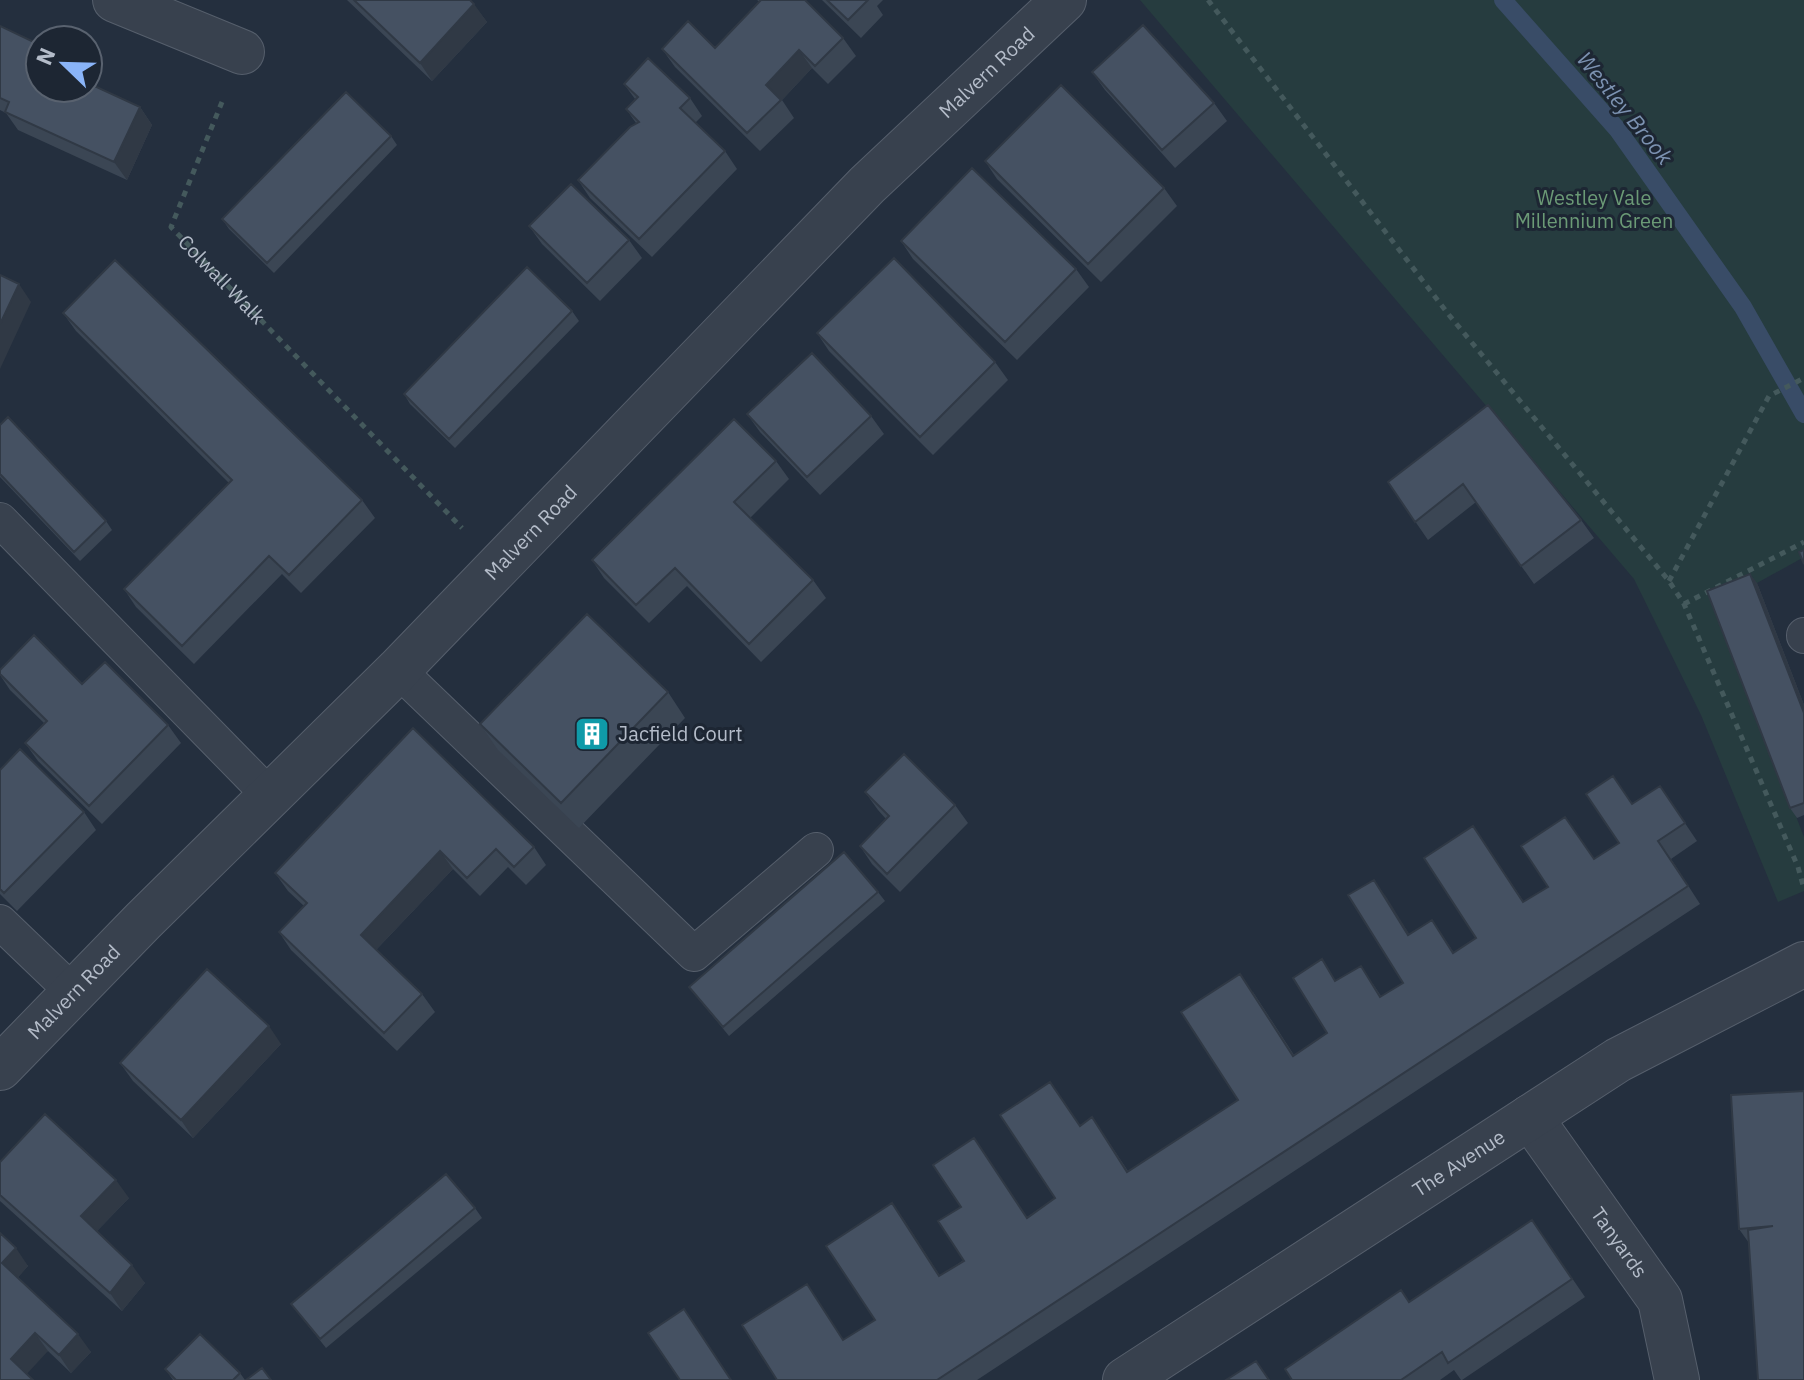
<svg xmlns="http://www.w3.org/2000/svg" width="1804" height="1380" viewBox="0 0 1804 1380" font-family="'IBM Plex Sans',sans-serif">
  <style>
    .green { fill: #263c3f }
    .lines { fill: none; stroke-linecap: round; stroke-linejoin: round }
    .stream { stroke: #394c67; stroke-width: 18 }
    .service-casing { stroke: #565f6c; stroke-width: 36 }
    .minor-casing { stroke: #565f6c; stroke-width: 46 }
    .path { stroke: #44595c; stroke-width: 5; stroke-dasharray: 6 6; stroke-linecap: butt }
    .service { stroke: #38414e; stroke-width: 34 }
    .minor { stroke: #38414e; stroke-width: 44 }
    .wall { fill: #3b4654 }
    .shaded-wall { fill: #303945 }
    .building { fill: #455162; stroke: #303945; stroke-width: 2 }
    .labels { text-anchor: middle; stroke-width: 6; stroke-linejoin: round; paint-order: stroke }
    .street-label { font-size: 20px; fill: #b4bcc9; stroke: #1d2633 }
    .park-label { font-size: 20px; fill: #6b9a76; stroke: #1d2633 }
    .poi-label { font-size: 20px; fill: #b4bcc9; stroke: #1d2633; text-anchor: start }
    .water-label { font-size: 22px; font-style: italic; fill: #7c92b1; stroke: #1d2633 }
  </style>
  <rect width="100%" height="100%" fill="#242f3e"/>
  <path class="green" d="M1140,0H1804V557L1757,583L1713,601L1804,837V891L1778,902L1701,715L1634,579Z"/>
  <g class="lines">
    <path class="stream" d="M1503,0L1618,130L1743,307L1804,414"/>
    <g class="service-casing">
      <path id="service" d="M0,520L270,796
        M1804,635V636
        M398,670L694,954L816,850
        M0,922L73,992"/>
    </g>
    <g class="minor-casing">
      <g id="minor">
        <path d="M115,0L242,52"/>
        <path id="s2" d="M0,1068L143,921L398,670L867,185L1064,0"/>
        <path id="s3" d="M1530,1117L1660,1300L1677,1380"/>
        <path id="s4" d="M1125,1380L1618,1060L1804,964"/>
      </g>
    </g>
    <g class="path">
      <path d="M1208,0L1449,315L1669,581L1684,604L1798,867L1804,889"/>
      <path id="s1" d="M222,102L171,227L462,528"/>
      <path d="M1669,581L1769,396L1804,378"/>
      <path d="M1684,604L1804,542"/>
    </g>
    <use href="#service" class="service"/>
    <use href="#minor" class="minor"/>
  </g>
  <path class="wall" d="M347,0H470L487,22L432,81Z
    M757,0H805L843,38L856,56L828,84L812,68L782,100L794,118L760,151L675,67L662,49L715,48L760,2Z
    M822,0H883L877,6L883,15L861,38Z
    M0,26L38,44L40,47V88L140,107L152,125L127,180L18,130L6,113L0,110Z
    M1092,72L1214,103L1227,121L1175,168L1105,90Z
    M624,84L690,98L702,116L695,123L725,151L737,169L652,257L590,198L578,180L636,123L626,109L635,99Z
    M391,136L397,145L274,273L229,229L222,219Z
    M985,161L1164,188L1177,206L1101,282L997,179Z
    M529,226L629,240L642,258L600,301L542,244Z
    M901,241L1076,269L1089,287L1017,360L913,259Z
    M572,311L579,321L455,448L410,404L404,394Z
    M63,313L362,500L375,518L301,593L282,574L194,664L136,607L124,589L229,483L76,331Z
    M817,333L995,362L1008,380L933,455L829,351Z
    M1488,405L1581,520L1594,538L1534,584L1476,502L1428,540L1388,482Z
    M747,414L871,416L884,434L820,495L760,432Z
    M0,425L106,521L112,530L80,561L0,477Z
    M776,461L789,479L750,518L813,580L826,598L761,662L687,586L649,623L604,578L592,560Z
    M1757,583L1804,705V815L1797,818L1790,808Z
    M0,670L82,684L168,725L181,743L102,824L38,761L25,743L44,723L10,690L0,675Z
    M668,692L685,718L579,828L498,750L480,724Z
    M413,728L534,847L546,865L526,885L508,867L480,896L453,869L376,950L422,994L435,1012L397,1051L291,950L279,932L304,906L288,891L275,873Z
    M0,770L84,812L96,830L17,911L0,894Z
    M1660,786L1697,841L1671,859L1700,904L977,1380H777L819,1302L843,1340L875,1320L892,1203L940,1276L1055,1198L1080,1126L1104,1135L1128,1171L1238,1100L1253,992L1294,1055L1327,1033L1337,980L1373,984L1381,996L1403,983L1374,880L1409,934L1432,920L1454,953L1476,938L1485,844L1524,902L1619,843L1633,804Z
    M865,792L955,805L968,823L900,892L872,864L860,846L886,819L878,810Z
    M878,892L885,901L729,1036L689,987Z
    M281,1044L193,1138L133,1081L120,1063Z
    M1731,1095L1804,1380L1749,1243L1739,1229Z
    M0,1162L129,1198L97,1231L145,1283L122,1311L0,1201Z
    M475,1208L482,1218L326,1348L291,1304Z
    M1532,1220L1585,1297L1462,1380H1461L1454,1370L1440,1380H1292Z
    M0,1233L28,1266L18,1277L91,1352L71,1373L48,1351L0,1380Z
    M165,1369L240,1373L245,1380H173Z"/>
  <path class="shaded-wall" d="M474,4L487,22L432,81L420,63Z
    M38,44L40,47V69L32,57Z
    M799,50L812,68L782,100L766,85Z
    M140,107L152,125L127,180L114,162Z
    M19,284L31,302L0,369V324Z
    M1750,574L1757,583L1804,705V713Z
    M440,851L453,869L373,953L361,935Z
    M1374,880L1387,898L1421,953L1408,935Z
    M269,1026L281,1044L193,1138L181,1120Z
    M116,1180L129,1198L94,1234L81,1216Z
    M892,1203L905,1221L952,1294L939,1276Z
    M16,1248L28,1266L15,1281L2,1263Z
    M132,1265L145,1283L122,1311L110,1293Z
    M35,1333L48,1351L24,1377L11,1359Z
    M78,1334L91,1352L71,1373L59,1355Z"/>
  <path class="building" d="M354,0H470L474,4L420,63Z
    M761,0H805L843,38L815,66L799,50L766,85L781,100L747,133L662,49L688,21L715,48Z
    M827,0H868L848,20Z
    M1143,25L1214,103L1162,150L1092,72Z
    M0,26L38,44L32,57L40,61V88H88V83L140,107L114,162L5,112L9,102L0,98Z
    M648,58L690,98L680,108L725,151L639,239L578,180L630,127L639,122L626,109L638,97L624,84Z
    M1061,85L1164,188L1088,264L985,161Z
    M346,92L391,136L267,263L222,219Z
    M972,168L1076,269L1005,342L901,241Z
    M571,184L629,240L587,283L529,226Z
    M894,258L995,362L920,437L817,333Z
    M115,260L362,500L289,575L269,556L182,646L124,589L232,480L63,313Z
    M527,267L572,311L449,439L404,394Z
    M0,275L19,284L0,324Z
    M812,353L871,416L807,477L747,414Z
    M1488,405L1581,520L1521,566L1463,484L1415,522L1388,482Z
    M8,417L106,521L74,552L0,474V425Z
    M734,419L776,461L734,502L813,580L749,644L675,568L636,605L592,560Z
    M1804,550V564L1799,552Z
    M1750,574L1804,713V803L1790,808L1707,591Z
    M587,614L668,692L561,803L480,724Z
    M34,635L82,684L105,662L168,725L89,806L25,743L47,721L0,674V670Z
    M413,728L534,847L514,867L496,849L467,878L440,851L361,935L422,994L384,1033L279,932L307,903L275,873Z
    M20,749L84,812L4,893L0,889V770Z
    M904,754L955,805L887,874L860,846L889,816L865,792Z
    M1613,776L1632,804L1660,786L1685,823L1658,841L1688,886L937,1380H777L742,1325L807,1284L843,1340L875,1320L826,1246L892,1203L939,1276L964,1261L938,1221L961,1207L933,1165L974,1138L1027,1218L1055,1198L1000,1115L1050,1082L1080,1126L1092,1117L1127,1172L1238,1100L1181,1012L1240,974L1293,1056L1327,1033L1293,978L1322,959L1335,981L1361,966L1380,997L1403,983L1348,895L1374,880L1408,935L1432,920L1453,953L1476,938L1424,858L1473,826L1523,902L1548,887L1521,846L1565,817L1594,859L1619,843L1586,794Z
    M844,852L878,892L723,1027L689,987Z
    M207,969L269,1026L181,1120L120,1063Z
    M1804,1091V1380H1758L1748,1230L1773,1226L1739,1229L1731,1095Z
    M45,1114L116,1180L81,1216L132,1265L110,1293L0,1195V1162Z
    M446,1174L475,1208L320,1339L291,1304Z
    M1532,1220L1572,1279L1448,1363L1442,1352L1401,1380H1292L1285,1369L1401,1290L1409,1302Z
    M0,1233L16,1248L2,1263L78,1334L59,1355L35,1333L11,1359L33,1380H0Z
    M684,1309L731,1380H680L648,1333Z
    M200,1334L240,1373L233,1380H176L165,1369Z
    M1256,1361L1269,1380H1226Z
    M262,1368L271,1380H246Z"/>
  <defs>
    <g id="building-square" transform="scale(1.8)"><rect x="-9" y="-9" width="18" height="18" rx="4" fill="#0f9aa8" stroke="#1d2633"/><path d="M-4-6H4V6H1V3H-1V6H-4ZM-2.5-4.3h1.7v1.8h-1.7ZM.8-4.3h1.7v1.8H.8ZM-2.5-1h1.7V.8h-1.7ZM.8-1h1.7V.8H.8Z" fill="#fff"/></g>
  </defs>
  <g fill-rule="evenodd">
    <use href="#building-square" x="592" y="734"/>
  </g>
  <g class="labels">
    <g class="street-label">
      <text dy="7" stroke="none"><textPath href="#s2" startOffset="1402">Malvern Road</textPath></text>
      <text dy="7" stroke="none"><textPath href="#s1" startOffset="208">Colwall Walk</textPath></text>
      <text dy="7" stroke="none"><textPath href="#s2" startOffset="754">Malvern Road</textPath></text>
      <text dy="7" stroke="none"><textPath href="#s2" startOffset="106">Malvern Road</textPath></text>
      <text dy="7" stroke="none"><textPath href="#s4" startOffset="398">The Avenue</textPath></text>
      <text dy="7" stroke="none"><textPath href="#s3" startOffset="154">Tanyards</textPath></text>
    </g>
    <g class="park-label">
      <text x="1594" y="205">Westley Vale<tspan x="1594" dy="23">Millennium Green</tspan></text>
    </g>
    <g class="poi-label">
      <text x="618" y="741">Jacfield Court</text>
    </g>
    <g class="water-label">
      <text transform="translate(1625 108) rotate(51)" y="8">Westley Brook</text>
    </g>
  </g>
  <g transform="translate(64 64) rotate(293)"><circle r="38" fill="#1d2633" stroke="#59626f" stroke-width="2"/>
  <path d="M0-6L14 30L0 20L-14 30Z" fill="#8ab4f8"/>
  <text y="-12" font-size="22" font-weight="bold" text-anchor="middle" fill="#b4bcc9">N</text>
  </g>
</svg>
